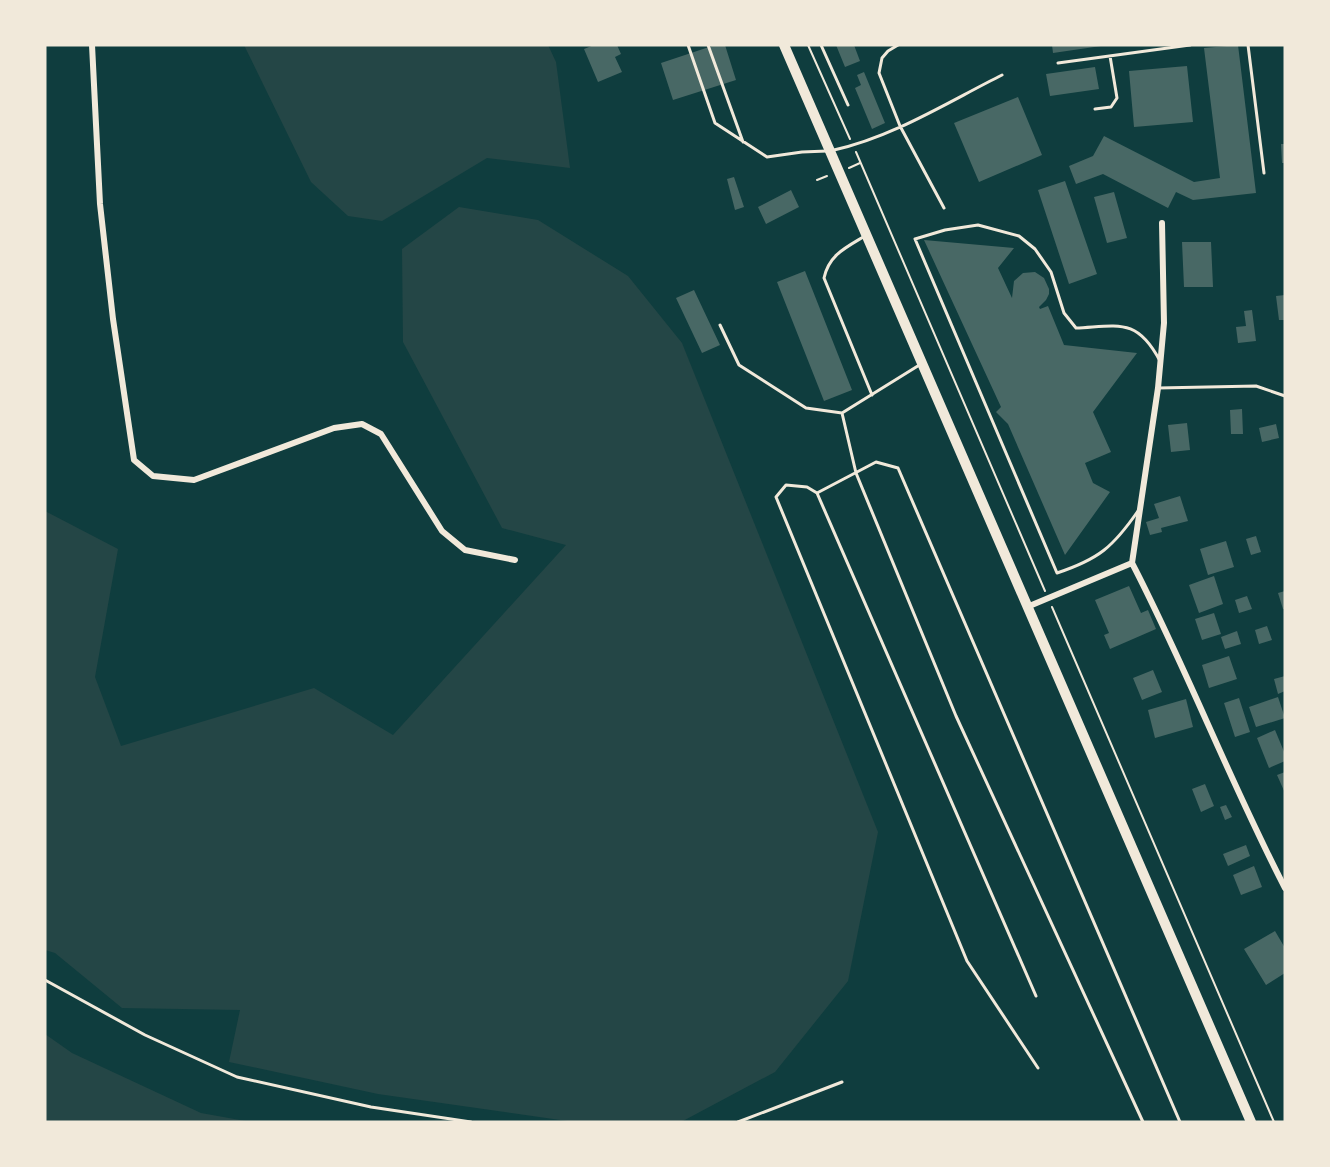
<svg xmlns="http://www.w3.org/2000/svg" width="1330" height="1167" viewBox="0 0 1330 1167" font-family="Manrope,sans-serif">
  <style>
    .green { fill: #244646 }
    .building { fill: #486865 }
    .lines { fill: none; stroke-linecap: round; stroke-linejoin: round }
    .path { stroke: #f1e9da; stroke-width: 2 }
    .service { stroke: #f1e9da; stroke-width: 3 }
    .minor { stroke: #f1e9da; stroke-width: 6 }
    .primary { stroke: #f1e9da; stroke-width: 10 }
  </style>
  <rect width="100%" height="100%" fill="#0f3d3e"/>
  <path class="green" d="M244,45H548L556,62L570,168L487,158L382,221L348,216L311,182Z
    M459,207L538,220L628,276L682,343L878,832L848,981L775,1072L681,1122H574L378,1094L229,1062L240,1010L122,1008L55,953L45,950V511L118,549L95,677L121,746L314,688L393,735L566,545L502,528L403,342L402,249Z
    M45,1034L72,1053L201,1113L251,1122H45Z"/>
  <path class="building" d="M594,45H617L621,54L615,57L622,72L598,82L584,49Z
    M715,45H725L736,80L673,100L661,63Z
    M836,45H854L860,61L845,67Z
    M1052,45H1101V46L1053,53Z
    M1238,45L1256,193L1193,200L1176,192L1168,208L1103,174L1076,184L1069,166L1093,156L1104,136L1194,182L1220,178L1204,48Z
    M1187,66L1193,122L1134,127L1129,71Z
    M1095,67L1099,89L1050,96L1046,74Z
    M864,72L885,123L872,129L855,88L861,85L857,75Z
    M1018,97L1042,155L979,182L954,123Z
    M1281,144H1285V163H1282Z
    M734,177L744,207L735,210L727,179Z
    M1065,181L1097,274L1069,284L1038,190Z
    M791,190L799,207L766,224L758,207Z
    M1114,192L1127,238L1107,243L1094,197Z
    M924,240L1014,248L998,268L1012,298L1014,281L1023,273L1035,272L1044,278L1049,289V294L1046,300L1039,307L1040,309L1048,306L1064,345L1137,353L1093,412L1111,452L1085,463L1093,483L1110,492L1065,555L1008,424L996,412L1001,407Z
    M1182,242H1211L1213,287H1184Z
    M805,271L852,390L824,401L777,282Z
    M694,290L720,345L702,353L676,298Z
    M1285,295V320H1279L1276,296Z
    M1252,310L1256,341L1238,343L1236,327L1246,326L1244,311Z
    M1242,409L1243,434H1231L1230,410Z
    M1187,423L1190,450L1171,452L1168,425Z
    M1276,424L1279,438L1262,442L1259,428Z
    M1180,496L1188,521L1161,528L1162,532L1150,535L1146,522L1159,518L1154,504Z
    M1256,536L1261,552L1251,555L1246,539Z
    M1226,541L1234,567L1208,575L1200,549Z
    M1214,576L1223,604L1199,613L1189,585Z
    M1129,586L1141,613L1148,610L1156,629L1110,649L1104,635L1109,633L1095,600Z
    M1285,591V609H1283L1278,593Z
    M1247,596L1252,609L1239,613L1235,600Z
    M1214,613L1221,634L1202,640L1195,619Z
    M1267,626L1272,640L1259,644L1255,630Z
    M1237,631L1241,644L1225,649L1221,637Z
    M1229,656L1237,679L1209,688L1202,665Z
    M1153,670L1162,692L1142,700L1133,678Z
    M1285,676V691L1278,694L1274,679Z
    M1278,697L1285,718L1256,727L1249,707Z
    M1239,698L1250,732L1235,737L1224,703Z
    M1186,699L1193,727L1155,738L1148,710Z
    M1275,730L1285,754V761L1269,768L1257,738Z
    M1285,772V793L1277,775Z
    M1205,784L1214,806L1201,812L1192,789Z
    M1226,805L1232,817L1225,820L1220,807Z
    M1246,845L1250,856L1228,866L1223,854Z
    M1254,866L1262,887L1241,895L1233,875Z
    M1275,931L1285,948V973L1266,985L1244,949Z"/>
  <g class="lines">
    <path class="path" d="M808,45L850,139
      M856,152L1045,591
      M849,168L860,163
      M817,180L827,176
      M1052,607L1274,1122"/>
    <path class="service" d="M688,45L715,123L767,157L802,152L827,151
      M708,45L743,142
      M821,45L848,105
      M898,45L888,51L882,58L879,73L900,126L944,208
      M1248,45L1264,173
      M1058,63L1190,45
      M1095,109L1111,107L1117,98L1110,56
      M834,150C893,137 948,102 1002,75
      M865,236C845,248 829,255 824,278L872,395
      M720,325L739,365L806,408L842,413
      M921,364L842,413L856,473L956,716L1143,1122
      M1158,388L1256,386L1285,396
      M817,493L1036,996
      M1138,511C1113,547 1099,559 1057,573L915,239L945,230L978,225L1019,236L1035,249L1051,272L1064,313L1076,328C1118,326 1137,317 1160,361
      M45,980L145,1035L237,1077L371,1107L471,1122
      M1038,1068L967,961L776,497L786,485L807,487L817,493L876,462L898,468L1180,1122
      M738,1122L842,1082"/>
    <path class="minor" d="M92,45L100,204L113,319L134,460L153,476L194,480L334,428L362,424L381,434L442,531L465,550L515,560
      M1132,563C1187,669 1230,782 1285,888
      M1027,607L1132,563L1158,388L1164,323L1162,223"/>
    <path class="primary" d="M784,45L1251,1122"/>
  </g>
  <rect width="1330" height="1167" fill="none" stroke="#f1e9da" stroke-width="93"/>
</svg>
